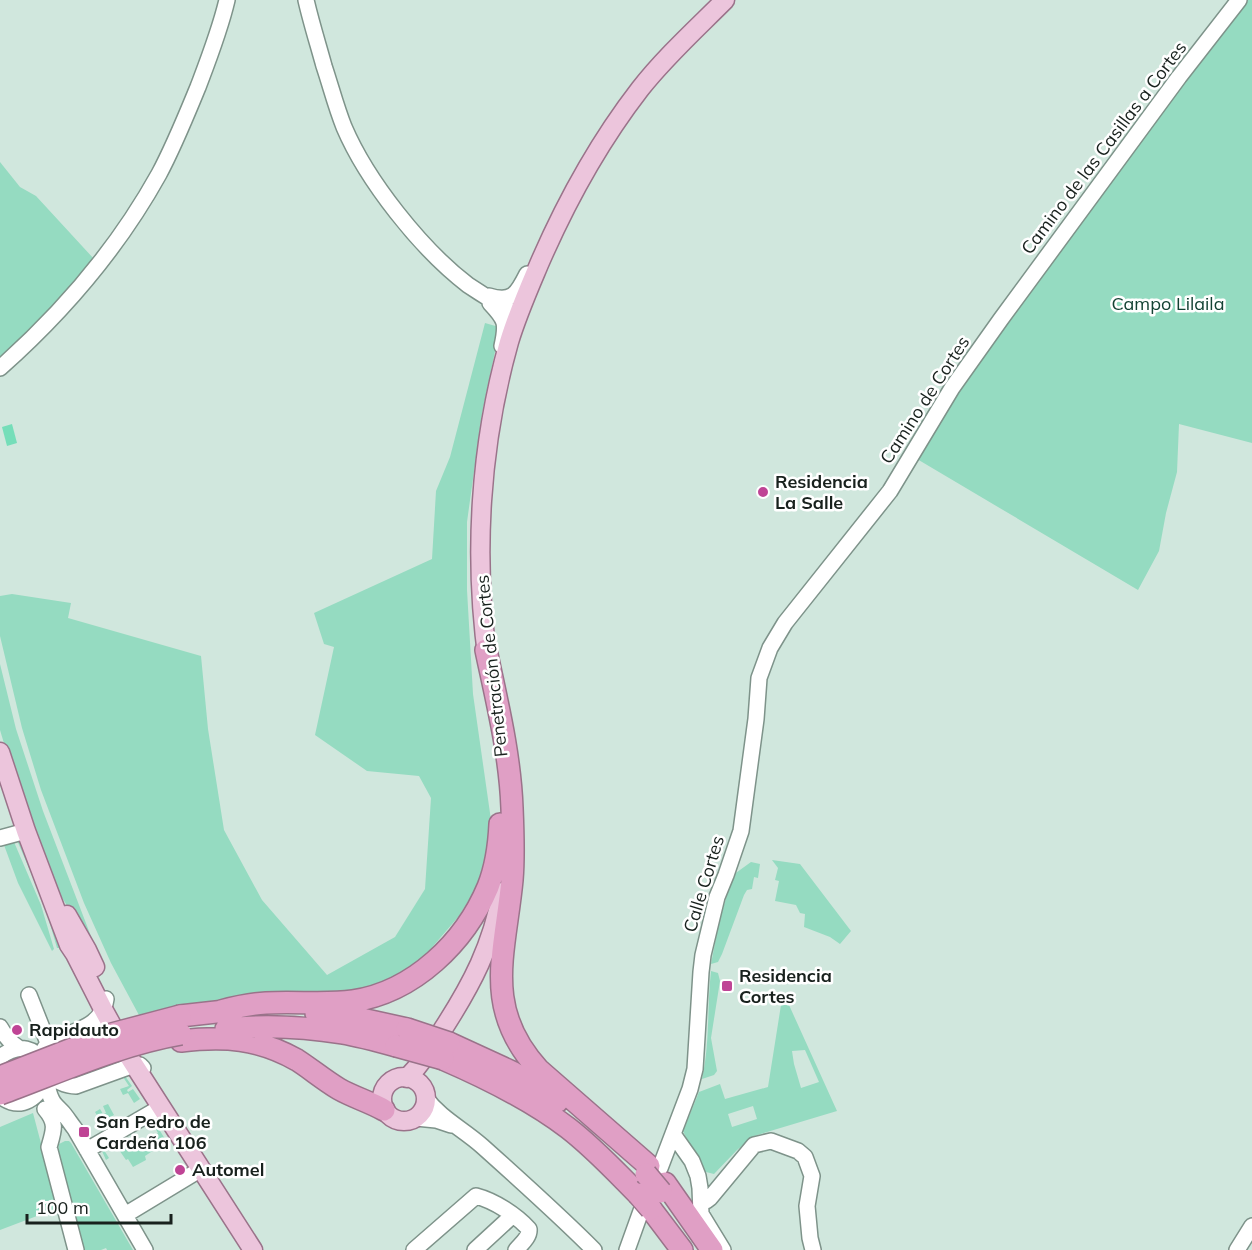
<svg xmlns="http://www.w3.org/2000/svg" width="1252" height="1250" viewBox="0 0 1252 1250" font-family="Mulish,sans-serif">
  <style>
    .green { fill: #95dbc1; fill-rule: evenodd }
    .water { fill: #75deb9 }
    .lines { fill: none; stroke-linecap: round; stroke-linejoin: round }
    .minor-casing { stroke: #7e938a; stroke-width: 18 }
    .major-casing { stroke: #9a738a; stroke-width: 21 }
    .highway-casing { stroke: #9a738a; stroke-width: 24 }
    .minor { stroke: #fff; stroke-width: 15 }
    .major { stroke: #ecc5dc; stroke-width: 18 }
    .highway { stroke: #e09fc5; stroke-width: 21 }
    .highway-bridge-casing { stroke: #9a738a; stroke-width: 24; stroke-linecap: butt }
    .highway-bridge { stroke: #e09fc5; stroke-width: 21 }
    .poi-dot { fill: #bf4495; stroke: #fff; stroke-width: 2 }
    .labels { text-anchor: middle; stroke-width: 5; stroke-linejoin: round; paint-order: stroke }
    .street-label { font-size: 18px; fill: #18211d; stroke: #fff }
    .park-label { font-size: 18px; fill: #134233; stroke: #fff }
    .poi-label { font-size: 18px; font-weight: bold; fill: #18211d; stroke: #fff; text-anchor: start }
  </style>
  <rect width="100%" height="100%" fill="#d0e7dd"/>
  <path class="green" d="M1243,0H1252V443L1179,424L1177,472L1166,513L1159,551L1138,590L917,459L994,318L1094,207Z
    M0,162L20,187L36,196L94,259L64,294L0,359Z
    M485,323L499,327L497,342L482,414L467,522V590L473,694L492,827L485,864L475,890L459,916L416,966L377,986L324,998L140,1017L111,963L84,903L41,790L22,728L0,636V596L12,594L71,603L68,618L201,656L208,729L224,830L262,900L327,975L395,937L425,889L431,798L419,776L367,771L315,735L334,647L324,644L314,613L432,559L436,491L450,457Z
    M0,664L16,729L43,811L97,952L55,887L18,790L0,730Z
    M16,838H19L64,948H57L44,903Z
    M14,842L41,905L54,949L52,951L18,883L4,845Z
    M772,860L800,864L851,931L840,944L830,937L804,927L805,914L800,913L796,905L775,901L779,881L775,880L778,868Z
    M751,862L760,864L758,878L754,877L752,889L747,890L744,895L722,954L718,962L711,964L719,922L733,875Z
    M711,971L718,973L720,981L711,1038L717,1071L714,1075L702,1079C710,1044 707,1007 711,971Z
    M781,1005H789L837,1111L754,1136L737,1150L714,1174L702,1171L683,1131L699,1092L720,1084L725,1099L768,1087ZM805,1050L819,1082L801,1088L794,1064L792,1051ZM753,1106L757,1119L732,1127L728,1114Z
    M125,1076L132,1086L127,1090L128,1092L133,1089L140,1099L134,1103L128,1093L123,1095L120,1089L129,1086L123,1077Z
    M108,1104L114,1115L101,1122L95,1112L100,1109L103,1114L106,1113L103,1106Z
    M33,1113L58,1208L0,1230V1127Z
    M154,1121L165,1139L159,1143L161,1146L158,1147L147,1139L158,1133L152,1122Z
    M65,1141H69L71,1143L133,1250H107L106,1248L101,1250H84L58,1152L59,1144Z
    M120,1141L128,1147L126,1149L128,1152L137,1148L135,1146L143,1141L154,1150L145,1156L146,1160L133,1167L128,1159L126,1160L115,1144L104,1150L109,1158L106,1160L101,1149L114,1142L115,1144Z"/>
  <path class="water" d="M12,424L17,443L7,446L2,427Z"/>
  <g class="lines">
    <g class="minor-casing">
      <path id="minor" d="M306,0C311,22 318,44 324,66C331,87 336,107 344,127C367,181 421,249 468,285C484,296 501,306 519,315
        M489,296C512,303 517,294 527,274
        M490,303C506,320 507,323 502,346
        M0,368C62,313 118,248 159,174C174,146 186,116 198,87C209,58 220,30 227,0
        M0,838L26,831
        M29,995L48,1043
        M0,1027C5,1036 10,1043 19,1048
        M0,1057C8,1051 16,1047 26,1049C51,1055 42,1083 52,1100C55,1106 60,1109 64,1114C68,1119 71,1124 75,1129L145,1250
        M43,1064C43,1057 42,1050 47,1045C50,1041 55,1039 59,1038C80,1029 102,1025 106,999
        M45,1071C54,1080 63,1086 76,1086L134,1065H140L143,1068
        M0,1096C21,1112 40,1098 46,1076
        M425,1097C440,1118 463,1129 482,1146C520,1180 558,1214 594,1250
        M45,1109C57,1123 54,1130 49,1147L76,1250
        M416,1118L436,1120L451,1125
        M673,1134L692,1161L698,1176L700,1188L701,1214L723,1250
        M87,1150L161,1107
        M660,1168L690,1089L695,1069L701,972L703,955L717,897L726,875L741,831L756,719L759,678L770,648L785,623L890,491L952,388L1001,319L1179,77L1239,0
        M701,1202L706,1201L710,1198L754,1145L771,1141L798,1151L805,1157L812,1176L807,1206L810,1238L813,1250
        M125,1215L201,1169
        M414,1250L476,1196C495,1201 516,1215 529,1229C530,1237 521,1244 516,1250
        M475,1250L512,1216
        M627,1250L641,1211
        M1237,1250L1252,1226"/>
    </g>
    <g class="major-casing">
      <path id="major" d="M488,662C473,556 480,445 509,342C517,315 529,288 540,262C567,200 599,142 640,89C665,57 696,29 725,0
        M0,752L26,831L69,945L75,954L103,1009L131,1060L253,1250
        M67,915L87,950L95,967
        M382 1099a22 22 0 1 1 44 0a22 22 0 1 1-44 0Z
        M407,1078C422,1063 432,1047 443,1029C472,984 492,946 502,892"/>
    </g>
    <g class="highway-casing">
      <path id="highway" d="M486,650C497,702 510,754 512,808C513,831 514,857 512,880C505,954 482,1008 539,1070L649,1166
        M221,1011C236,1007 250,1004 266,1003C295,1001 324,1005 353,1001C414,992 465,942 488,887C496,867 499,845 500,824
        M316,1013L357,1018L407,1029
        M180,1016L234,1010
        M226,1029C264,1025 305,1027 342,1033C360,1036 378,1041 396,1046
        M181,1041C224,1036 258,1038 297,1060C311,1069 324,1080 339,1089C353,1097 370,1102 384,1110
        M449,1043L512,1072L558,1101
        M443,1059C487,1078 530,1099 568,1128C594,1148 615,1171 638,1194
        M665,1183L712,1250
        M651,1209L682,1250"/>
    </g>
    <use href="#minor" class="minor"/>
    <use href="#major" class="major"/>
    <use href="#highway" class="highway"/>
    <g class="highway-bridge-casing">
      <path id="highway-bridge" d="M407,1029L449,1043
        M396,1046L443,1059
        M0,1077L108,1035L180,1016
        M0,1094C60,1072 118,1045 181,1034
        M646,1174L661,1192
        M638,1194L651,1209"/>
    </g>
    <use href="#highway-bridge" class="highway-bridge"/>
  </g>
  <g class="poi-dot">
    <circle cx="763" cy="492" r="6"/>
    <rect x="721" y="980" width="12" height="12" rx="3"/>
    <circle cx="17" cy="1030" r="6"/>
    <rect x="78" y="1126" width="12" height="12" rx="3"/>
    <circle cx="180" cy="1170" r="6"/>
  </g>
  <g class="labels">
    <g class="street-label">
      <text transform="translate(1104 148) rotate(-53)" y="6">Camino de las Casillas a Cortes</text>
      <text transform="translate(925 400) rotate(-57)" y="6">Camino de Cortes</text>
      <text transform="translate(492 666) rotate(-96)" y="6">Penetración de Cortes</text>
      <text transform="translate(704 884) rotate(-73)" y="6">Calle Cortes</text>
    </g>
    <g class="park-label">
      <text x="1168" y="310">Campo Lilaila</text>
    </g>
    <g class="poi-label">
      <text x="775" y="488">Residencia<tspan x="775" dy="21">La Salle</tspan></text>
      <text x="739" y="982">Residencia<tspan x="739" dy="21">Cortes</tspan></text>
      <text x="29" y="1036">Rapidauto</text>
      <text x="96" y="1128">San Pedro de<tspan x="96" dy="21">Cardeña 106</tspan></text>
      <text x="192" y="1176">Automel</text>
    </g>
  </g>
  <path d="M27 1214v9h144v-9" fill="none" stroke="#18211d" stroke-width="3"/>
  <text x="36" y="1214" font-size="18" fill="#18211d" stroke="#ffffff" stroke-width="4.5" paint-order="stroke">100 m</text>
</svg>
